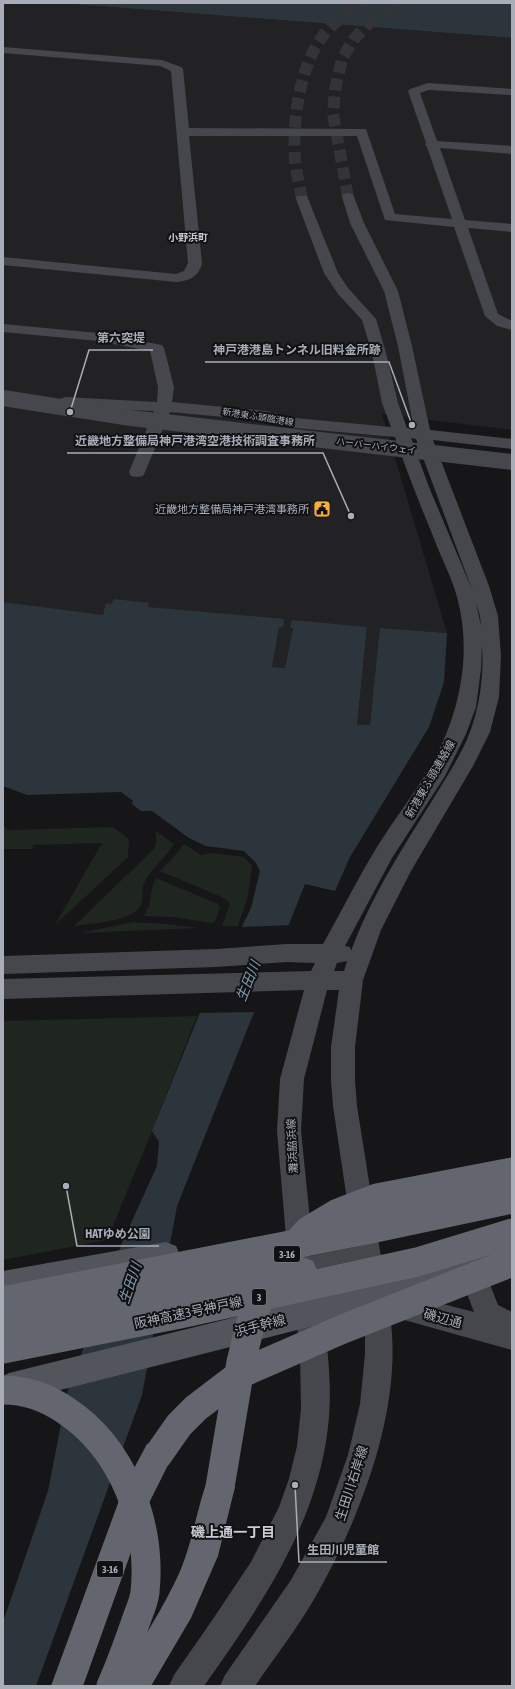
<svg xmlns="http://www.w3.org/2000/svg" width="515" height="1689" viewBox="0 0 515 1689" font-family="'Asap Condensed','Noto Sans JP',sans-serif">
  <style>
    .built { fill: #222225 }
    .green { fill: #1e261f }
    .water { fill: #2c353c }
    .pier { fill: #161618 }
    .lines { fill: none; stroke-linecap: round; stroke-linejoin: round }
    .secondary-tunnel { stroke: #333438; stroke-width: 12; stroke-dasharray: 12 6; stroke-linecap: butt }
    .secondary { fill: #45474d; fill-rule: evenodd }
    .primary { fill: #53555c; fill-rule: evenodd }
    .highway { fill: #63666e; fill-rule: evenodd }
    .secondary-bridge { stroke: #45474d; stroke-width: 16 }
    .highway-bridge { stroke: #63666e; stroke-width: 29 }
    .labels { text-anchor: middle; stroke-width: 4; stroke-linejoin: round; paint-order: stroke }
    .far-street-label { font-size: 9px; fill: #a8adb8; stroke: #111113 }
    .far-neighbourhood-label { font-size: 10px; font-weight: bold; fill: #c9ccd4; stroke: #111113 }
    .shield { fill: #111113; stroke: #7b7e86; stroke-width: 1 }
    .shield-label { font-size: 10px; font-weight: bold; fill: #a8adb8 }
    .poi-label { font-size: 11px; fill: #a8adb8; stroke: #111113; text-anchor: end }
    .street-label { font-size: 11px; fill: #a8adb8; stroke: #111113 }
    .near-street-label { font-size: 13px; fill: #a8adb8; stroke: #111113 }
    .near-water-label { font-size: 14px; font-style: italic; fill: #7f9bb3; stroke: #111113 }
    .near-neighbourhood-label { font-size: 14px; font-weight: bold; fill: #c9ccd4; stroke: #111113 }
    .leader { fill: none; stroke: #a8adb8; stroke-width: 1.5 }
    .callout-dot { fill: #a8adb8; stroke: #111113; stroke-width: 1.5 }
    .callout-label { font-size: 12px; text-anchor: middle; font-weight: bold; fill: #a8adb8; stroke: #111113; stroke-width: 4; stroke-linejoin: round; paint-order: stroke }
  </style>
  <rect width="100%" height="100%" fill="#161618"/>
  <path class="built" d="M3,3H58L512,38V430L382,414L447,633L381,628L370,725H357L367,627L293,628L285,668L272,667L279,626L196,613L148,607L149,604H111L103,616L3,602Z"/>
  <path class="green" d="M3,826L9,830L113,827L129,839L128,857L55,925L102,843L33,845L32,849H3Z
    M156,831L174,844C165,858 153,867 145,881C141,888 144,898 141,905C133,922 91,923 74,926L153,850L156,845Z
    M184,844L201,855L213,853L244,857L252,866L248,896L238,926H222L230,904L224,898L160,871L173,858Z
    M156,878L218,904L220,907L215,922L212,923L173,917L143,916L149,907L152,888Z
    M133,922L165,924L198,928L81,933Z
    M197,1016L152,1131L107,1240L3,1260V1021Z"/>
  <path class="water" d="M58,3H512V38Z
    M114,599L149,603L148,607L284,619L283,627H279L272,667L285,668L293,628L290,627L292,620L367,627L357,725H370L380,628L447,633L444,682L429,727L350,857L335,891L305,884L177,1206L142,1395L36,1686H3V1622L48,1491L67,1393L122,1243L157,1166L159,1142L152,1131L199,1015L251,908L260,871L256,863L244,851L206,846L189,838L152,811H141L132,804L133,801L121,792L27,795L3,786V602L103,615L106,603L111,604Z"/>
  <path class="pier" d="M291,925L256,1012L197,1013L240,927Z"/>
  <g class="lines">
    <path class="secondary-tunnel" d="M348,197L333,114L335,90L342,59L354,39L370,22L400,3
      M302,199C300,186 296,173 295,160C292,121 300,62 326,32C337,19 352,10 366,3"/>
    <path class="secondary" d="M3,47L162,60L181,67L183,69L189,128L366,129L395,214L452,219L427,147L425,144L426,143L408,91L410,89L428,83L512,89V95L429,90L420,93L437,141L512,146V154L440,148L465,220L512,224V232L468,228L498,314L512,321V330L497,326L485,316L454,227L385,220L357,136H189L202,263C199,277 189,281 176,282L3,265V257L176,274L184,271L188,263L171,71L160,66L3,53Z
      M348,193L353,194L354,197L364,223L398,291L412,346L430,430L512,439V449L433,440L489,586L498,616L501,656L499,697L490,732L473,766L411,871L381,930L363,980L355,1047V1081L357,1106L387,1295L396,1292L474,1312L458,1270L466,1256L475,1252L484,1256L488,1265L485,1272L498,1305L512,1312V1350L390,1316C404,1408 359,1522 313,1601C296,1630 274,1658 255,1686H220L225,1675L291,1580L326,1517L348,1455L360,1404L365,1354V1332L357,1272L303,1283L294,1279L290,1270L294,1261L296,1260L291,1258L287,1249L277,1131L280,1079L304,990L3,999V979L311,971L315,963L287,962L216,967L3,974V956L216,949L287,944H323C341,912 358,878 377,847C394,820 413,795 429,769C459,718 473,655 457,597C452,578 442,560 435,541C421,507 407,472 395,437L295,428L266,421L170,412L145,472L143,476L137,477L131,476L129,472L154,411L65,407L60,405L57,402L60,399L65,397L157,402L158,387L150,351L98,341L3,332V324L98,333L162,345L164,348L174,387L172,402L266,411L295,418L391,427L382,403L372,353L362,320L338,294L324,273L296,199L297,196H307L338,273L348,288L376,319L386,353L398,403L407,428L414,429L398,346L384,291L350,223L342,197L343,194ZM411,438L416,439L473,592L429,487ZM476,603L480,616L481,626ZM482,645C484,674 480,705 470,732C461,756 445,779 432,801C402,849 371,897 351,951L350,947L345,946L392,858L445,776L466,734L476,707L481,669ZM347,961L344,971H334L337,963ZM327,990H339L331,1047V1081L333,1106L354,1247L310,1256L313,1249L301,1131L304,1079Z
      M307,1285L316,1289L320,1298C327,1341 333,1384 328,1427C317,1525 259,1608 204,1686H169L174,1675L213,1619L251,1562L279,1507L289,1479L297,1446L301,1409L300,1353L294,1298L298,1289Z"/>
    <path class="primary" d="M492,1238L502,1242L506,1251L502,1260L374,1314L309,1327L9,1403L3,1400V1376L9,1373L309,1299L374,1286Z
      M166,1242L176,1246L180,1255L176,1264L166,1268L3,1299V1271Z"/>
    <path class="highway" d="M303,1257L313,1261L317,1270L313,1279L303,1283L3,1340V1312Z
      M158,1440L169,1444L173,1455L148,1505L83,1686H51L124,1487L147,1444Z
      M220,1472L231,1476L235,1487L218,1556L191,1618L151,1686H116C122,1671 131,1658 140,1644C153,1623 166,1601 177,1578C193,1544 196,1509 209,1476Z"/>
    <path class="secondary-bridge" d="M3,398L131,418L512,462"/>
    <path class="highway-bridge" d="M3,1301L366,1230L512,1199
      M3,1349L180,1314L417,1262L512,1233
      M3,1390C26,1390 46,1397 65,1410C123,1448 152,1524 145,1592C144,1601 140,1610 137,1618C129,1641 121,1664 111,1686
      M158,1455L179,1425L196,1408L242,1373L343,1329L512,1262
      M220,1487L241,1362L253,1314L269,1279L283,1258L308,1231L338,1213L377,1198L512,1172"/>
  </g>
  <defs>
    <g id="civic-square" transform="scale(0.9)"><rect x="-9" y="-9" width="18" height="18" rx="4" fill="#f2b134" stroke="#111113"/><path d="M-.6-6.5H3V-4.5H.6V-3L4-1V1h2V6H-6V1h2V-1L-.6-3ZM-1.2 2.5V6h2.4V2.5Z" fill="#111"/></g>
  </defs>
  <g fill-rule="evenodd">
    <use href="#civic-square" x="322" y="509"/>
  </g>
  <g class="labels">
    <g class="far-street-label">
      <text transform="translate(258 417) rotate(9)" y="3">新港東ふ頭臨港線</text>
      <text transform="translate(376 446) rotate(7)" y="3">ハーバーハイウェイ</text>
    </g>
    <g class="far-neighbourhood-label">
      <text x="188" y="241">小野浜町</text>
    </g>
    <g class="shield">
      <rect x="274" y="1246" width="26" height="16" rx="3"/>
      <rect x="252" y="1289" width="14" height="16" rx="3"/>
      <rect x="97" y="1561" width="26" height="16" rx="3"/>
    </g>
    <g class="shield-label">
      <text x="287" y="1258">3-16</text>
      <text x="259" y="1301">3</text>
      <text x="110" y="1573">3-16</text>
    </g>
    <g class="poi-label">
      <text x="309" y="513">近畿地方整備局神戸港湾事務所</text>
    </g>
    <g class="street-label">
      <text transform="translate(430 779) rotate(-60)" y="4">新港東ふ頭連絡線</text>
      <text transform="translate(292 1146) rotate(-93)" y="4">灘浜脇浜線</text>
    </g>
    <g class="near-street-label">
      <text transform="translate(188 1312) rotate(-12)" y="5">阪神高速3号神戸線</text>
      <text transform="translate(443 1318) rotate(15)" y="5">磯辺通</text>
      <text transform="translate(260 1325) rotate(-14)" y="5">浜手幹線</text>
      <text transform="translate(351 1483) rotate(-72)" y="5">生田川右岸線</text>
    </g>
    <g class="near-water-label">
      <text transform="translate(248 981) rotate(-68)" y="5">生田川</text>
      <text transform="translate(130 1283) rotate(-71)" y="5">生田川</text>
    </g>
    <g class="near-neighbourhood-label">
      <text x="233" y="1537">磯上通一丁目</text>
    </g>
  </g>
  <path class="leader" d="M70 412L89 350H153M412 425L389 362H205M351 516L323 453H67M66 1186L77 1246H159M295 1485L299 1562H387"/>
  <g class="callout-dot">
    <circle cx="70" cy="412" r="4"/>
    <circle cx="412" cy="425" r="4"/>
    <circle cx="351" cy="516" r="4"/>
    <circle cx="66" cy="1186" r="4"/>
    <circle cx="295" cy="1485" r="4"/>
  </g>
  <g class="callout-label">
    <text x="121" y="342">第六突堤</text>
    <text x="297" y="354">神戸港港島トンネル旧料金所跡</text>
    <text x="195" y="445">近畿地方整備局神戸港湾空港技術調査事務所</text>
    <text x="118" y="1238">HATゆめ公園</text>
    <text x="343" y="1554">生田川児童館</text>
  </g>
  <rect width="515" height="1689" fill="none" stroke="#a8adb8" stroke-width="8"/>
</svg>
